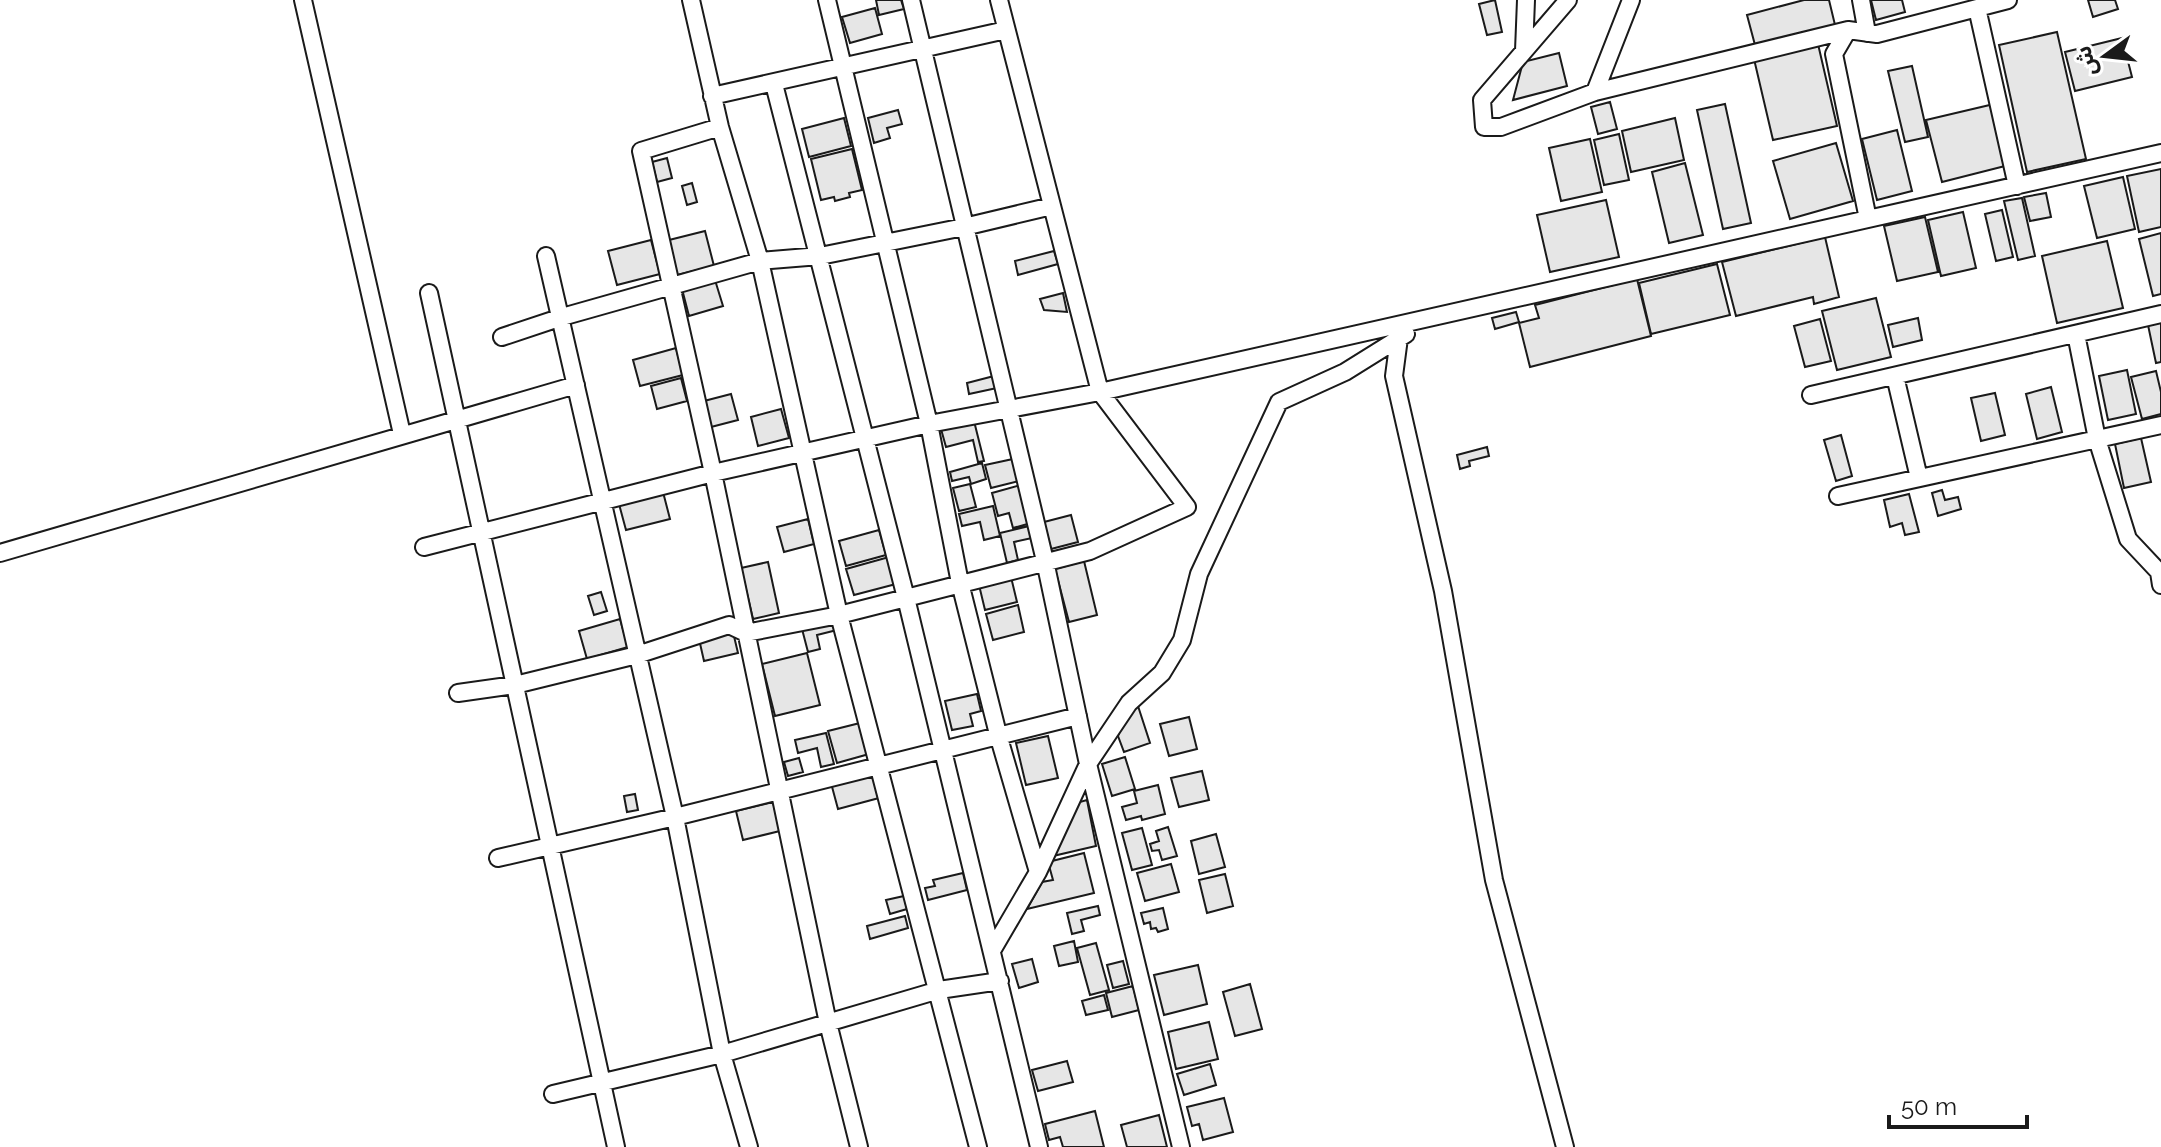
<svg xmlns="http://www.w3.org/2000/svg" width="2161" height="1147" viewBox="0 0 2161 1147" font-family="Raleway,'Noto Sans Arabic',sans-serif">
  <style>
    .building { fill: #e6e6e6; stroke: #1a1a1a; stroke-width: 2 }
    .lines { fill: none; stroke-linecap: round; stroke-linejoin: round }
    .minor-casing { stroke: #1a1a1a; stroke-width: 20 }
    .minor { stroke: #fff; stroke-width: 16 }
  </style>
  <rect width="100%" height="100%" fill="#fff"/>
  <path class="building" d="M876,0H901L904,9L879,15Z
    M1495,0L1502,32L1487,35L1479,4Z
    M1804,0H1829L1835,25L1755,45L1747,15Z
    M1871,0H1902L1905,12L1876,20Z
    M2088,0H2115L2118,9L2093,17Z
    M875,8L882,34L850,43L842,17Z
    M2057,32L2086,159L2027,172L1999,45Z
    M2122,38L2132,77L2075,91L2065,52Z
    M1818,44L1837,126L1773,140L1754,59Z
    M1559,53L1567,86L1513,100L1523,62Z
    M1912,66L1928,137L1905,142L1888,71Z
    M1610,102L1617,129L1598,134L1591,107Z
    M1725,104L1751,223L1723,229L1697,110Z
    M1994,104L2009,165L1942,182L1926,120Z
    M898,110L902,124L887,128L890,138L874,143L868,118Z
    M844,118L851,146L809,157L802,129Z
    M1675,118L1684,160L1631,172L1622,131Z
    M1897,130L1912,191L1877,200L1862,139Z
    M1619,134L1629,180L1604,185L1594,140Z
    M1590,139L1602,192L1561,201L1549,148Z
    M1836,143L1853,201L1790,219L1773,161Z
    M852,149L862,190L849,193L850,197L835,201L834,197L821,200L811,159Z
    M667,158L672,178L657,182L652,162Z
    M1685,163L1703,235L1669,243L1652,172Z
    M2161,169V227L2139,232L2127,176Z
    M2123,177L2135,229L2097,238L2084,186Z
    M692,183L697,202L687,205L682,186Z
    M2046,193L2051,217L2030,221L2024,197Z
    M2022,198L2035,256L2018,260L2004,201Z
    M1606,200L1619,257L1550,272L1537,215Z
    M2002,210L2013,257L1996,261L1985,214Z
    M1963,212L1976,268L1941,276L1928,220Z
    M1925,217L1938,272L1897,281L1884,226Z
    M705,231L714,266L677,275L669,240Z
    M2161,233V294L2153,296L2139,239Z
    M1825,237L1839,297L1814,304L1813,297L1736,316L1722,262Z
    M651,240L660,274L617,285L608,251Z
    M2107,241L2123,308L2057,323L2042,256Z
    M1054,251L1058,264L1018,275L1015,261Z
    M1717,264L1730,315L1651,334L1639,283Z
    M1637,279L1651,336L1530,367L1519,323L1539,318L1535,305Z
    M715,280L723,306L689,316L682,289Z
    M1063,293L1067,312L1044,310L1040,299Z
    M1876,298L1891,357L1837,370L1822,311Z
    M1516,312L1519,322L1495,329L1492,318Z
    M1918,318L1922,340L1893,347L1888,325Z
    M1820,319L1831,361L1805,367L1794,326Z
    M2161,322V362L2156,363L2148,325Z
    M676,348L683,375L640,386L633,360Z
    M2127,370L2136,414L2108,420L2099,376Z
    M2156,371L2161,392V414L2142,419L2131,377Z
    M994,376L997,388L969,394L967,383Z
    M681,378L687,401L657,409L651,386Z
    M2051,387L2062,432L2037,439L2026,394Z
    M1995,393L2005,435L1981,441L1971,398Z
    M731,394L738,420L711,427L704,401Z
    M781,409L789,438L758,446L751,417Z
    M974,421L984,461L978,462L973,440L946,447L941,429Z
    M1841,435L1852,476L1836,481L1824,440Z
    M2141,438L2151,482L2124,488L2115,444Z
    M1487,447L1489,456L1469,461L1470,466L1460,469L1457,455Z
    M1013,459L1019,481L991,488L985,465Z
    M982,463L986,479L971,484L969,477L952,481L950,472Z
    M970,484L976,507L959,511L953,488Z
    M1021,485L1031,523L1013,528L1009,513L998,516L992,493Z
    M1942,490L1945,500L1958,497L1961,509L1938,516L1932,493Z
    M663,492L670,519L626,530L619,504Z
    M1909,494L1919,532L1905,535L1902,523L1890,527L1884,500Z
    M993,506L1000,536L984,540L980,522L962,526L959,514Z
    M1071,515L1078,542L1051,549L1044,522Z
    M808,519L814,544L784,552L777,527Z
    M1029,526L1032,538L1014,542L1018,560L1007,563L1000,533Z
    M879,530L886,555L846,566L839,541Z
    M889,557L896,584L854,595L846,569Z
    M1084,561L1097,615L1069,622L1055,569Z
    M768,562L779,613L753,619L741,568Z
    M1011,577L1017,602L985,610L979,585Z
    M601,592L607,611L594,615L588,596Z
    M1018,605L1024,632L993,640L986,614Z
    M620,619L628,647L587,659L579,631Z
    M835,621L837,630L817,635L820,649L808,652L802,629Z
    M733,632L738,653L704,661L699,639Z
    M807,653L820,705L775,716L762,664Z
    M977,694L981,711L970,714L973,726L952,730L945,701Z
    M1138,706L1150,743L1124,752L1118,736L1128,710Z
    M1189,717L1197,749L1169,756L1160,724Z
    M860,723L869,754L837,763L828,731Z
    M826,733L834,764L821,767L817,748L798,753L795,740Z
    M1048,736L1058,778L1026,785L1016,743Z
    M1125,757L1135,789L1112,796L1102,764Z
    M799,758L803,772L788,776L784,762Z
    M1202,771L1209,800L1179,807L1171,778Z
    M872,773L879,798L838,809L831,783Z
    M1158,785L1165,814L1142,820L1141,816L1126,820L1122,807L1137,803L1134,791Z
    M635,794L638,810L627,812L624,796Z
    M1087,800L1096,846L1053,856L1076,803Z
    M773,802L780,831L743,840L736,811Z
    M1168,827L1177,856L1162,860L1159,850L1152,851L1150,844L1159,841L1156,831Z
    M1142,828L1152,865L1132,870L1122,833Z
    M1216,834L1225,867L1199,874L1191,841Z
    M1084,853L1094,893L1027,909L1042,882L1053,880L1048,862Z
    M1171,864L1179,892L1145,901L1137,873Z
    M963,873L967,890L928,900L925,888L935,886L933,880Z
    M1225,874L1233,906L1207,913L1199,880Z
    M904,896L907,909L890,914L886,900Z
    M1098,906L1100,915L1081,920L1084,931L1072,934L1067,913Z
    M1163,908L1168,929L1158,932L1156,928L1151,929L1150,922L1144,924L1141,913Z
    M905,916L908,928L870,939L867,926Z
    M1074,941L1078,962L1059,966L1054,946Z
    M1096,943L1109,990L1090,995L1077,948Z
    M1032,959L1038,982L1019,988L1012,964Z
    M1123,961L1129,984L1113,988L1107,965Z
    M1198,965L1207,1004L1164,1015L1154,975Z
    M1250,984L1262,1029L1235,1036L1223,992Z
    M1133,986L1139,1010L1112,1017L1106,993Z
    M1104,995L1108,1010L1086,1015L1082,1001Z
    M1209,1022L1218,1059L1176,1069L1168,1032Z
    M1067,1061L1073,1082L1038,1091L1032,1070Z
    M1210,1064L1216,1085L1184,1095L1177,1074Z
    M1224,1098L1233,1132L1203,1140L1199,1124L1192,1126L1187,1107Z
    M1095,1111L1104,1147H1063L1060,1137L1049,1140L1045,1124Z
    M1159,1115L1167,1147H1127L1121,1125Z"/>
  <g class="lines">
    <g class="minor-casing">
      <path id="minor" d="M303,0L402,434
        M691,0L720,127L760,261L839,615L978,1147
        M827,0L929,424L960,583L999,738L1038,872
        M911,0L1045,561L1088,764L1181,1147
        M1568,0L1482,100L1484,127H1501L1595,92L1848,30L1877,34L2008,0
        M1861,0L1867,33
        M1977,8L2017,186
        M1848,30L1834,54L1868,219
        M1524,51L1526,0
        M774,84L906,598L1039,1147
        M1595,92L1631,0
        M712,96L1006,30
        M720,127L641,151L713,473L828,1023L859,1147
        M546,256L675,817L722,1054L749,1147
        M429,293L616,1147
        M2076,334L2097,439L2128,539L2159,572L2161,585
        M502,337L562,317L760,261L820,256L964,227L1052,206
        M1399,338L1394,376L1443,591L1494,880L1565,1147
        M1895,376L1919,478
        M1811,395L2161,314
        M1838,496L2161,425
        M424,547L713,473L929,424L1100,392L2161,153
        M0,553L576,385
        M458,693L515,685L637,655L729,625L746,633L839,615L906,598L1090,551L1187,507L1100,392L999,0
        M498,858L675,817L1078,716
        M993,949L1038,872L1088,764L1129,703L1162,673L1182,640L1199,574L1279,402L1345,372L1406,334
        M553,1094L722,1054L939,990L1000,981"/>
    </g>
    <use href="#minor" class="minor"/>
  </g>
  <g transform="translate(2105 56) rotate(255)" stroke="#ffffff" stroke-width="6" paint-order="stroke">
  <path d="M0-6L14 30L0 20L-14 30Z" fill="#1a1a1a"/>
  <text y="-12" font-size="22" font-weight="bold" text-anchor="middle" fill="#1a1a1a">ش</text>
  </g>
  <path d="M1889 1115v12h138v-12" fill="none" stroke="#1a1a1a" stroke-width="4"/>
  <text x="1901" y="1115" font-size="24" fill="#1a1a1a" stroke="#ffffff" stroke-width="6" paint-order="stroke">50 m</text>
</svg>
